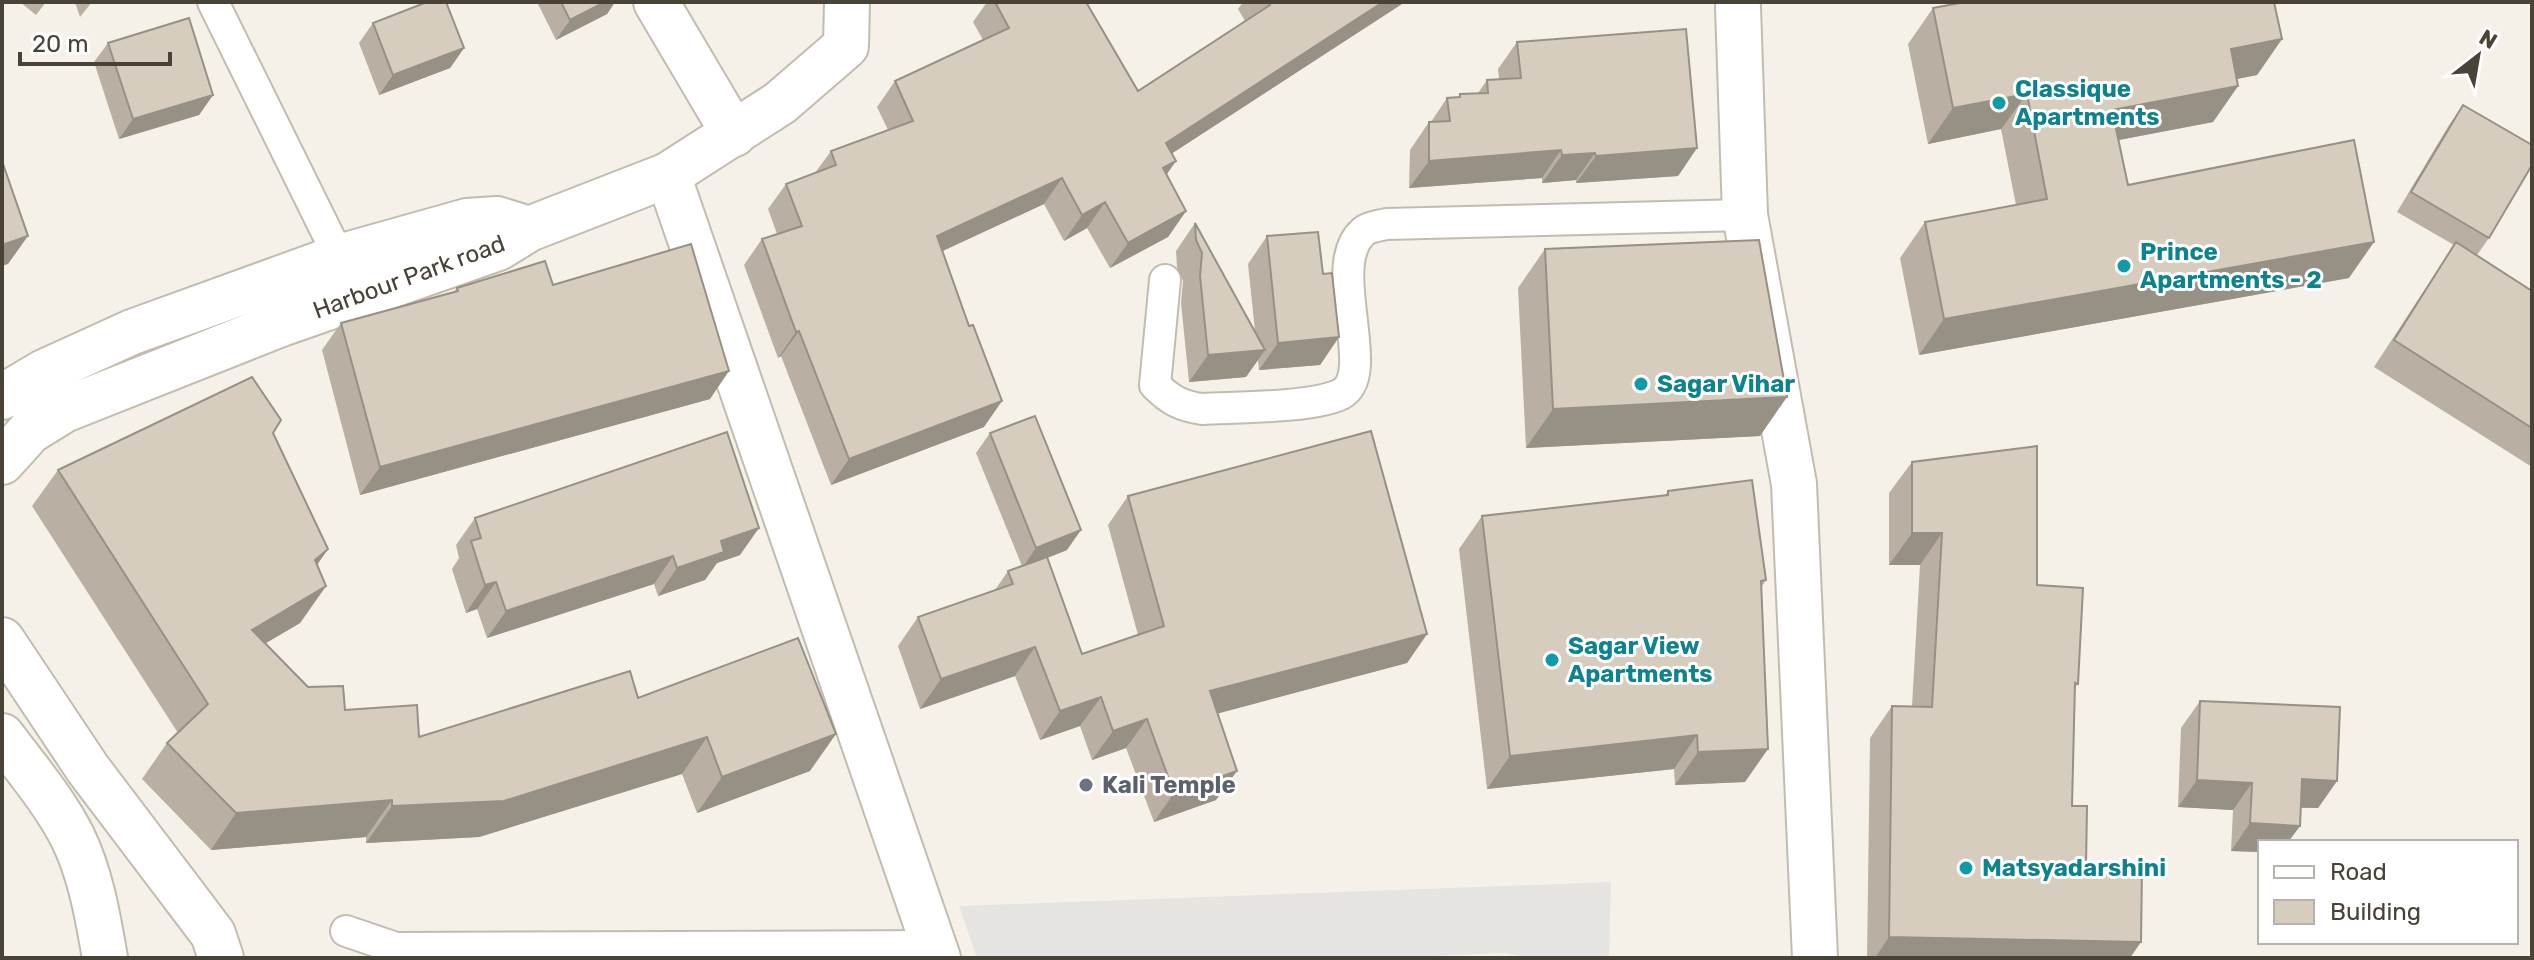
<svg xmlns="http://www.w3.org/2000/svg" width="2534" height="960" viewBox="0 0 2534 960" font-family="Rubik,sans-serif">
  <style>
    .parking { fill: #e6e4e1 }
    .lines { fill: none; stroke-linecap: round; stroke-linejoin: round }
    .service-casing { stroke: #c3bcae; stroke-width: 34 }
    .minor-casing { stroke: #c3bcae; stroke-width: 48 }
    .tertiary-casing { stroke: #c3bcae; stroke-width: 48 }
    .service { stroke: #fff; stroke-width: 30 }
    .minor { stroke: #fff; stroke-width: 44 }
    .tertiary { stroke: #fff; stroke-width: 44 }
    .wall { fill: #b9b0a3 }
    .shaded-wall { fill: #969085 }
    .building { fill: #d7cdbe; stroke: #969085; stroke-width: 2 }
    .culture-dot { fill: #0f9aa8; stroke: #fff; stroke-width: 3 }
    .worship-dot { fill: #6b7280; stroke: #fff; stroke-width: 3 }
    .labels { text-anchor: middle; stroke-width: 6; stroke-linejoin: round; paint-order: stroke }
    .culture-label { font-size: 24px; font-weight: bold; fill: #0d838f; stroke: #fff; text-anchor: start }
    .street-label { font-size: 24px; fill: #494237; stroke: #fff }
    .worship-label { font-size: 24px; font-weight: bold; fill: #5b616d; stroke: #fff; text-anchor: start }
  </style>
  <rect width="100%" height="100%" fill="#f5f1e9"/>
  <path class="parking" d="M1611,882L1609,958H1527L1507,953L1375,958H977L959,906Z"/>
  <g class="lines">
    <g class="service-casing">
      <path id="service" d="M213,2L339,257
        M1165,280L1155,385C1170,400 1181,406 1202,409C1236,407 1313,408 1341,394C1379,374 1324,266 1363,232C1368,227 1379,226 1386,224L1745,215
        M346,931L396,948
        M397,958L396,948L935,946"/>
    </g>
    <g class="minor-casing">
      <path id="minor" d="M656,2L734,134
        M1738,7L1745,215L1794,484L1815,958
        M668,175L938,958"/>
    </g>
    <g class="tertiary-casing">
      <path id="tertiary" d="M2,397L44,372L132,332L339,257L467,221L497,219L529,229
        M2,462L30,431L64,410L281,324L498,248L529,229L668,175L780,103L846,46L847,2
        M2,640L88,769L213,934L221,958
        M2,736C26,768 55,802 73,838C91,875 98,918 105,958"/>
    </g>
    <use href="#service" class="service"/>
    <use href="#minor" class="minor"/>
    <use href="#tertiary" class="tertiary"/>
  </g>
  <path class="wall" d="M20,2H46L36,15Z
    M75,2H92L80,17Z
    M537,2H615L607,14L556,40Z
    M987,2H1086L1138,91L1245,21L1238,9L1243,2H1405L1172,153L1166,175L1186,211L1168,237L1110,268L1087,228L1064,241L1044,204L942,251L984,427L831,485L781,356L778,358L744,265L762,239L777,234L768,209L786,184L815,173L831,151L888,130L877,107L895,81L983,40L973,22Z
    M1933,8L2282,39L2257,75L2237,79L2238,86L2213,122L2119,140L2128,185L2349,278L1919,355L1900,258L1925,222L2016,205L2001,129L1928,144L1908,44Z
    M373,23L464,48L450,68L379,95L359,43Z
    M1517,42L1697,148L1678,176L1576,183V180L1542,183V178L1409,188L1410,150L1429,122H1431L1447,98L1458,97L1460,94L1478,93L1487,80L1499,79L1498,69Z
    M108,43L213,95L199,115L119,139L94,62Z
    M2463,105L2489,238L2477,255L2532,291V467L2374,367L2454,245L2397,212L2449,125Z
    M1195,223L1255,331L1248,264L1267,236L1323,274L1339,337L1320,365L1259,370L1258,360L1246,377L1189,382L1181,303L1183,281L1177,267L1176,251Z
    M1545,249L1760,436L1526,448L1518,288Z
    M553,285L710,399L360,495L322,350L341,323L454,292L457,288Z
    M273,433L328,549L317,565L326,586L300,623L266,643L308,687L345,710L419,737L638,698L810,771L697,813L682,774L479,837L366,843V837L211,850L142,779L167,743L178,733L32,506L58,470Z
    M990,433L1067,550L1047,558L1082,654L1138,635L1108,525L1128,496L1427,634L1407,663L1218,713L1216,800L1154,822L1126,748L1092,760L1080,726L1040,740L1015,676L920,709L898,646L918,617L995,590L1008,571L1022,566L976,453Z
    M1912,462L2037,585L2078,684L2074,688L2072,806L2086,867L2130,958H1867L1870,738L1892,706H1912L1920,565H1889V493Z
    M1668,491L1766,580L1761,588L1745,782L1675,785L1674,769L1487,789L1459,549L1482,516L1665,495Z
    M475,518L740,555L717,563L705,580L658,596L654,584L487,638L477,609L466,613L452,569L459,558L456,545Z
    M2200,701L2337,781L2318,808H2301L2300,826L2288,842H2260V852L2231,851L2233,810L2178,807L2181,728Z"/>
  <path class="shaded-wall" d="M605,2H615L607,14L556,40L570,20Z
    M1383,2H1405L1148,169L1166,143Z
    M2282,39L2257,75L2206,85L2231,49Z
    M464,48L450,68L379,95L393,75Z
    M2238,86L2213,122L2087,146L2112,110Z
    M2027,94L2001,129L1928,144L1953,108Z
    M213,95L199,115L119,139L133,119Z
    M1697,148L1678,176L1576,183L1596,156Z
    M1561,150L1542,178L1409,188L1429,161Z
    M1595,153L1576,180L1542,183L1562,155Z
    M1176,161L1158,187L1163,168Z
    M1062,178L1044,204L919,262L937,236Z
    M1105,202L1087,228L1064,241L1082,215Z
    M1186,211L1168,237L1110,268L1128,243Z
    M28,236L8,264L2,266V245Z
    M2374,242L2349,278L1919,355L1944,319Z
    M799,331L781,356L778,358L796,332Z
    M1339,337L1320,365L1259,370L1278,343Z
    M1265,350L1246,377L1189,382L1208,355Z
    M729,371L710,399L360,495L380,467Z
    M1787,397L1760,436L1526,448L1553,409Z
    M1002,401L984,427L831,485L849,459Z
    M759,528L740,555L717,563L705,580L658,596L677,568L721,541Z
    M1081,530L1067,550L1022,568L1036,548Z
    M1912,533H1942L1920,565H1889Z
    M328,549L302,586L315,560Z
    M673,556L654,584L487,638L506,611Z
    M496,582L477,609L466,613L485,585Z
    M326,586L300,623L227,666L252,630Z
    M1427,634L1407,663L1190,721L1210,691Z
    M1035,647L1015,676L920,709L941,679Z
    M1101,697L1080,726L1040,740L1060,711Z
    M1147,719L1126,748L1092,760L1113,731Z
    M836,734L810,771L697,813L722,777Z
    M1697,735L1674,769L1487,789L1510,756Z
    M707,737L682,774L479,837L366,843L392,806Z
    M1768,749L1745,782L1675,785L1698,752Z
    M1237,771L1216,800L1154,822L1174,793Z
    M2302,779L2337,781L2318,808L2283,807Z
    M2197,780L2252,783L2233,810L2178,807Z
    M392,800L366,837L211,850L236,813Z
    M2250,823L2300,826L2288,842H2260V852L2231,851Z
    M1889,937L2141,942L2130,958H1875Z"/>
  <path class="building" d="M427,2H446L464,48L393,75L373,23Z
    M561,2H605L570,20Z
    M995,2H1086L1138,91L1270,5L1268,2H1383L1166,143L1176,161L1163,168L1186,211L1128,243L1105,202L1082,215L1062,178L937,236L969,326L973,325L1002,401L849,459L799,331L796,332L762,239L802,226L786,184L836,165L831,151L913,121L895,81L1009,28Z
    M1965,2H2274L2282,39L2231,49L2238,86L2112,110L2128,185L2354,140L2374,242L1944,319L1925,222L2047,199L2027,94L1953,108L1933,8Z
    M189,18L213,95L133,119L108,43Z
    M1686,29L1697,148L1596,156L1595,153L1562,155L1561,150L1429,161V122L1450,121L1447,98L1460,97V94L1488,93L1487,80L1521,78L1517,42Z
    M2463,105L2532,145V165L2489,238L2411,192Z
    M2,161L28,236L2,245Z
    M1195,223L1265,350L1208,355L1200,276L1202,253L1196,240Z
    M1318,232L1323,274L1332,273L1339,337L1278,343L1267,236Z
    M1759,240L1787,397L1553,409L1545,249Z
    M2456,242L2532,291V428L2394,340Z
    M691,244L729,371L380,467L341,323L458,291L457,288L545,261L553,285Z
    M252,377L281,420L273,433L328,549L315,560L326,586L252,630L308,687L343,686L345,710L417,705L419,737L630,671L638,698L798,638L836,734L722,777L707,737L504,801L392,806V800L236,813L167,743L208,704L58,470Z
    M1035,416L1081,530L1036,548L990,433Z
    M1371,431L1427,634L1210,691L1237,771L1174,793L1147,719L1113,731L1101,697L1060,711L1035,647L941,679L918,617L1013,584L1008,571L1047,557L1082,654L1164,626L1128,496Z
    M727,432L759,528L721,541L724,552L677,568L673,556L506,611L496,582L485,585L471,541L481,538L475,518Z
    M2037,446V585L2083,588L2078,684L2075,683L2072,806H2087L2086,867H2142L2141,942L1889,937L1892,706L1932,707L1942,533H1912V462Z
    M1752,480L1766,580L1761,581L1768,749L1698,752L1697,735L1510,756L1482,516L1668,495V491Z
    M2200,701L2340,707L2337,781L2302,779L2300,826L2250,823L2252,783L2197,780Z"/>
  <g class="culture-dot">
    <circle cx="1999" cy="103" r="8"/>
    <circle cx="2124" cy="266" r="8"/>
    <circle cx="1641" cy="384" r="8"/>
    <circle cx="1552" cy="660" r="8"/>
    <circle cx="1966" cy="868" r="8"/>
  </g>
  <circle class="worship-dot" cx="1086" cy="785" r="8"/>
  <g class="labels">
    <g class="culture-label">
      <text x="2015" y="97">Classique<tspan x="2015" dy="28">Apartments</tspan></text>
      <text x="2140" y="260">Prince<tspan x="2140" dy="28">Apartments - 2</tspan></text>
      <text x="1657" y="392">Sagar Vihar</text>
      <text x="1568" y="654">Sagar View<tspan x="1568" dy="28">Apartments</tspan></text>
      <text x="1982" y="876">Matsyadarshini</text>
    </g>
    <g class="street-label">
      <text transform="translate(409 277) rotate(-20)" y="8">Harbour Park road</text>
    </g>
    <g class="worship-label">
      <text x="1102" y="793">Kali Temple</text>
    </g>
  </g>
  <rect width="2534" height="960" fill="none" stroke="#494237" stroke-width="8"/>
  <rect x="2258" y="840" width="260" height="104" fill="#ffffff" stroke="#b6b3af" stroke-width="2"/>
  <rect x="2274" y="866" width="40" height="12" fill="#ffffff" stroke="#b6b3af" stroke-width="2"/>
  <text x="2330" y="880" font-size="24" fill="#494237">Road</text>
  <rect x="2274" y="900" width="40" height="24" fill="#d7cdbe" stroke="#b6b3af" stroke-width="2"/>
  <text x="2330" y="920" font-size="24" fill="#494237">Building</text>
  <g transform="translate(2478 56) rotate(31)" stroke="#ffffff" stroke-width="6" paint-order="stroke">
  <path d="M0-6L14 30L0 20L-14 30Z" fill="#494237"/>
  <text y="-12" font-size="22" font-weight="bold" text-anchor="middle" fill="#494237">N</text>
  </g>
  <path d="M20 52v12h150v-12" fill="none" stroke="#494237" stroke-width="4"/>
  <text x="32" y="52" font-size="24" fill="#494237" stroke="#ffffff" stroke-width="6" paint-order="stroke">20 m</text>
</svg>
